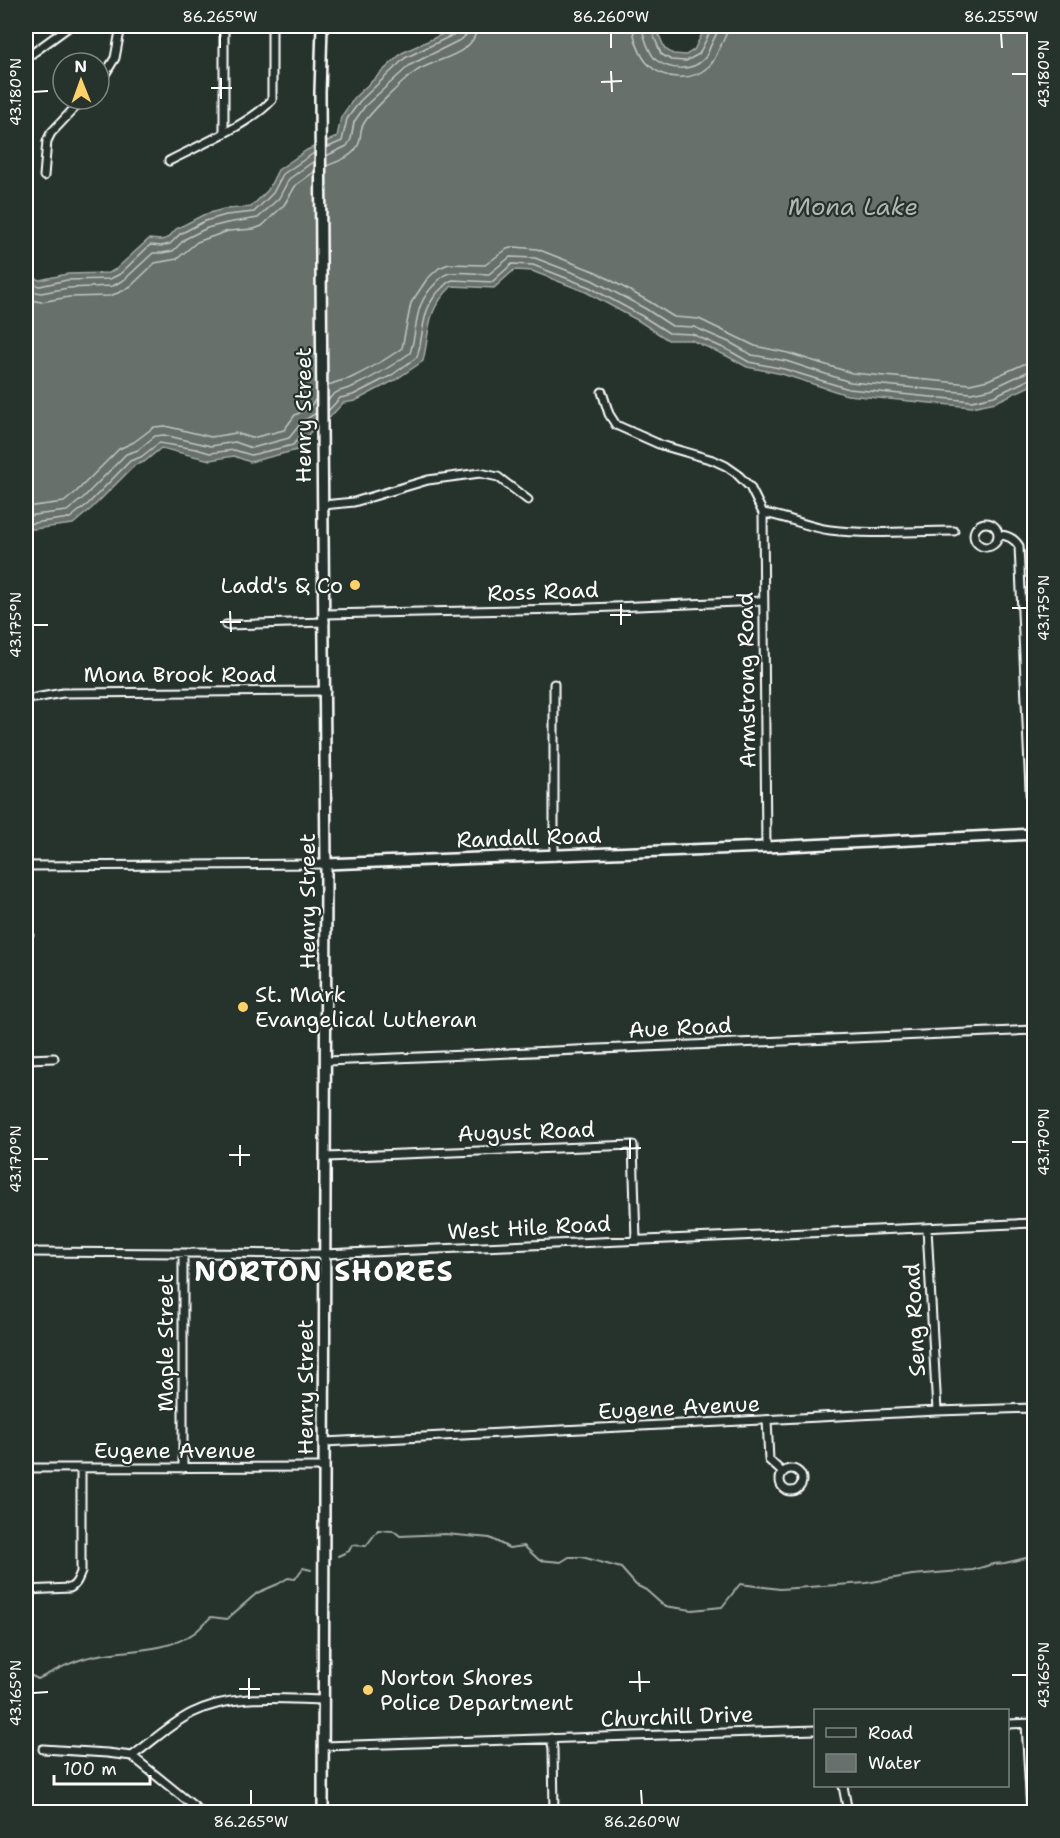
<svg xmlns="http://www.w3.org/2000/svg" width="1060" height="1838" viewBox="0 0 1060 1838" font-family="'Shantell Sans',sans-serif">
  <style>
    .water { fill: #67706c; stroke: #a4a9a7; stroke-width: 1.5 }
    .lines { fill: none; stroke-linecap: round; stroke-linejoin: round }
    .shore { stroke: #c2c6c4; stroke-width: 1.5 }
    .stream { stroke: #a4a9a7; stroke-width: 2 }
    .minor-casing { stroke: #fff; stroke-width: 11 }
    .tertiary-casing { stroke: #fff; stroke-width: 14 }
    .minor { stroke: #26332d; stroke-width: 7 }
    .tertiary { stroke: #26332d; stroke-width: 9 }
    .ticks { fill: none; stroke: #fff; stroke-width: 2 }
    .poi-dot { fill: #ffd166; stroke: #26332d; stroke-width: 2 }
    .labels { text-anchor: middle; stroke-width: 4.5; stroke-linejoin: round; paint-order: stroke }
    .street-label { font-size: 22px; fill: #fff; stroke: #26332d }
    .poi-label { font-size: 22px; fill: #fff; stroke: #26332d; text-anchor: start }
    .water-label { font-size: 24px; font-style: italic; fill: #b3b8b6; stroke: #26332d }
    .district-label { font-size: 28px; font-weight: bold; letter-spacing: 1.5px; fill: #fff; stroke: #26332d }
    .neatline { fill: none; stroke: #fff; stroke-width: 2 }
    .ticks-label { font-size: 15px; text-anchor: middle; fill: #fff }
  </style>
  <rect width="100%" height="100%" fill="#26332d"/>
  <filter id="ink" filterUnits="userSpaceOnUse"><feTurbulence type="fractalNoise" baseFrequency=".0167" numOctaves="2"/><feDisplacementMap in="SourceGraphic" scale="12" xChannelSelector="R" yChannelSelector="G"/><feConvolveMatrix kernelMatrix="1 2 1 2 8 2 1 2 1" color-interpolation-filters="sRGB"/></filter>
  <g filter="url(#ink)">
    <path class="water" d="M460,26H655L665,49L673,54L686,55L694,50L706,26H1034V384L996,402L972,407L847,395L782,374L747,367L725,355L691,340H668L639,321L586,292L532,271L514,270L494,288L452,286C425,312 431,327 423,361L395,380L355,401L343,403L322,426L311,431L297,450L250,462L234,456L210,460L161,448L144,462L135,465L92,508L73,524L26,530V276L40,280L67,274L109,273L116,269L149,239L161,240L168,238L176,229L203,215L224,209L251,207L268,190L278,170L307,150L337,137L341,117L355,97L402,53Z"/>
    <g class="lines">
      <path class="shore" d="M633,26C633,37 640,56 648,64C663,80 692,82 708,67C715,62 716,54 720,47C724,39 727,35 728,26
        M642,26C643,35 649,53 656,60C669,70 692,72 704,59C708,55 709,48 712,43C715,36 718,33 719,26
        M650,26L661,54L671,60L686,61L699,54L711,30V26
        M326,148L342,141L347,119L360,101L405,58L457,33L460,30L461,26
        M326,156L347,146L351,139L354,122L365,106L410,65L462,39L467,34L468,26
        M326,166C339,161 354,157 359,143C361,137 360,130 363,125C368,114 404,80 415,72C435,58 476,56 477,26
        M26,283L40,286L67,280L110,279L120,274L150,245L161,246L170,244L180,234L205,221L226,215L254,212L273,193L283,174L314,153
        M26,290L41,293L68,288L113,286L125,279L153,253H162L173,251L185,239L207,228L227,223L258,218L279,198L289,179L314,161
        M26,299L41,302L69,297L109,296L118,293L131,286L155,263L177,259L197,242L228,231L254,229L262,226L284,205L296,185L314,172
        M328,386C335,381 343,381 351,378C369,369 386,360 402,348L411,303L427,279L439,268L449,264L485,265L507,249L515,247L537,249L596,272L650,302L674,317L699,319L755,346L788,353L852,373L970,384L988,380L1024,364L1034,362
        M328,400C337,389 341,392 352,387C373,378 392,366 410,353C419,326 412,306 436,283C440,279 444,273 451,273C463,271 477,274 489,274L510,257L535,258L592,280L646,309L672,326L694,327L731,343L752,355L786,361L850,382L971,393L991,389L1027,372L1034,371
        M328,411L340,398L353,395L392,375L417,357C425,332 420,308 442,288C446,284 448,281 453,280L492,282L512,264L533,265L589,287L642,316L669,333L692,334L728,350L749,362L784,369L849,389L972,401L994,396L1030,379H1034
        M26,507L64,502L76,492L119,449L134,442L154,427L165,426L211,437L236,433L252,438L284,430L295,415L309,408L316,399
        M26,516L67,511L83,498L126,454L138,450L155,436L164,435L211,446L235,442L252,448L289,438L302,422L316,413
        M26,524L70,518L88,504L130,461L141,457L159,443L196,449L210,453L234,450L251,455L293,445L307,427L316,422"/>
      <path class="stream" d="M338,1556L349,1551L352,1545L366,1546L378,1530L394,1531L400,1536L445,1534L490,1538L509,1548L524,1546L539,1560L561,1562L569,1557H582L621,1568L636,1585L646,1590L664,1606L692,1610L722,1607L740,1584L780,1589L866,1583L912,1575L973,1570L993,1564L1005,1563L1034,1556
        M26,1673L38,1679C56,1670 74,1660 94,1656C127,1649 165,1653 194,1633C200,1629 205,1622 211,1617L227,1619L257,1593L278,1584L288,1578L295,1579L303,1568L311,1570
        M30,1812L35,1809L43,1812"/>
      <g class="minor-casing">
        <path id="minor" d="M224,26V133
          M26,58L70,26
          M99,84L115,58L121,26
          M169,161C198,146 252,123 272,100V26
          M44,176L47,141L51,133L83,99
          M602,392L609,414L616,425L661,445L713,460L726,466L736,473L750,487L763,513C785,516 807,527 830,530C870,535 913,531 954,531
          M323,505L354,502L428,480L480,473L498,477L528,500
          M763,513L766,847
          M974 535a12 12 0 1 1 24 0a12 12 0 1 1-24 0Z
          M998,535C1007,535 1014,538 1019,546L1032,834
          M325,614L563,609L763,601
          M226,625L325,622
          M554,684V856
          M35,698L63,693L326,691
          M26,866L326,864
          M26,935L29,934
          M26,1059L54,1058
          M327,1061L1034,1030
          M326,1157L633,1145L636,1240
          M927,1228L937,1411
          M26,1252L324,1254L1034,1223
          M767,1420L769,1460L782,1472
          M324,1442L937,1411L1034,1408
          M26,1468L324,1467
          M183,1468V1254
          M780 1480a11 11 0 1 1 22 0a11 11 0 1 1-22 0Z
          M26,1590L70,1588C77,1584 78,1579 81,1572V1468
          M1008,1724L1034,1723
          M1026,1724L1031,1812
          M551,1738L553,1749L554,1812
          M324,1746L816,1730
          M43,1749L107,1753L132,1756L201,1812
          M132,1756C152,1742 170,1724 192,1713C232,1693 280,1699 323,1700
          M843,1786L848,1812"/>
      </g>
      <g class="tertiary-casing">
        <path id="tertiary" d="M322,26L320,92L322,426L326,864L323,1812
          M326,864L766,847L1034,834"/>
      </g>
      <use href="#minor" class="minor"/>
      <use href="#tertiary" class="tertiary"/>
    </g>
  </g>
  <path class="ticks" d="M220,33V48M611,33V48M1001,33L1002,48M611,71L612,92M1012,74H1027M221,78V99M601,82L622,81M211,88H232M33,92L48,91M621,604V625M1012,608H1027M230,611L231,632M610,615H631M220,622H241M33,625H48M630,1138V1159M1012,1142H1027M240,1145V1166M620,1149L641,1148M229,1155H250M33,1159H48M639,1671L640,1692M1012,1675H1027M249,1678V1699M629,1682H650M239,1689H260M33,1693L48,1692M251,1790V1805M641,1790L642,1805"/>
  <g class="poi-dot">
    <circle cx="355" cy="585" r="6"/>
    <circle cx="243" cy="1007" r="6"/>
    <circle cx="368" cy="1690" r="6"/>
  </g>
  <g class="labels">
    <g class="street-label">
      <text transform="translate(303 415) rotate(-90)" y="8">Henry Street</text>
      <text transform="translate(543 591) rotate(-2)" y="8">Ross Road</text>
      <text x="180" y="682">Mona Brook Road</text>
      <text transform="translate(746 680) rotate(-91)" y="8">Armstrong Road</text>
      <text transform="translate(529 837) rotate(-2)" y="8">Randall Road</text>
      <text transform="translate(307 901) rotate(-90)" y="8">Henry Street</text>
      <text transform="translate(680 1027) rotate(-3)" y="8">Aue Road</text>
      <text transform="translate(526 1131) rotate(-2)" y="8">August Road</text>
      <text transform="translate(529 1227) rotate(-3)" y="8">West Hile Road</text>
      <text transform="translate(914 1320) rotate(-93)" y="8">Seng Road</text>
      <text transform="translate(165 1343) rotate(-90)" y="8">Maple Street</text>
      <text transform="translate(305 1387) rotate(-90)" y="8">Henry Street</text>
      <text transform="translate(679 1407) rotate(-3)" y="8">Eugene Avenue</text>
      <text x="175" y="1458">Eugene Avenue</text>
      <text transform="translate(677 1716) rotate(-2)" y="8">Churchill Drive</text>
    </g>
    <g class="poi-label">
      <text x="343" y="593" text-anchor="end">Ladd's &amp; Co</text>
      <text x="255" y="1002">St. Mark<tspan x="255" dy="25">Evangelical Lutheran</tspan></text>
      <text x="380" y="1685">Norton Shores<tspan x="380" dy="25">Police Department</tspan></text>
    </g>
    <g class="water-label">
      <text x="853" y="215">Mona Lake</text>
    </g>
    <g class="district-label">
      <text x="324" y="1281">NORTON SHORES</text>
    </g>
  </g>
  <rect width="1060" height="1838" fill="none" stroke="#26332d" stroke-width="66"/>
  <rect x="814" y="1709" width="195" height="78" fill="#26332d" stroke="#7d8581" stroke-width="1.5"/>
  <rect x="826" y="1728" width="30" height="9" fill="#26332d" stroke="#7d8581" stroke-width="1.5"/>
  <text x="868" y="1739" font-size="18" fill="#ffffff">Road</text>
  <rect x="826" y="1754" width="30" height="18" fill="#67706c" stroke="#7d8581" stroke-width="1.5"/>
  <text x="868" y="1769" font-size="18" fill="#ffffff">Water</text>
  <g transform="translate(81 81) rotate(359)"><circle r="28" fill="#26332d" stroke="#7d8581" stroke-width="1.5"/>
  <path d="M0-4.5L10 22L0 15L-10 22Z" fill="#ffd166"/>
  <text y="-9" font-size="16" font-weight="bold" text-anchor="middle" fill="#ffffff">N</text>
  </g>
  <path d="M54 1775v9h96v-9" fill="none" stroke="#ffffff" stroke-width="3"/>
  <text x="63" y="1775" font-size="18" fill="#ffffff" stroke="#26332d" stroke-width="4.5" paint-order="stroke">100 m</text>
  <rect x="33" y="33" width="994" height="1772" class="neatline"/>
  <g class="ticks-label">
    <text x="220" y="22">86.265°W</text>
    <text x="611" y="22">86.260°W</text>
    <text x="1001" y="22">86.255°W</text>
    <text transform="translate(1044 74) rotate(-90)" y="5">43.180°N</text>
    <text transform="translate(16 92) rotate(-90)" y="5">43.180°N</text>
    <text transform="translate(1044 608) rotate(-90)" y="5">43.175°N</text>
    <text transform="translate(16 625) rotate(-90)" y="5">43.175°N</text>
    <text transform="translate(1044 1142) rotate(-90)" y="5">43.170°N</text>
    <text transform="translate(16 1159) rotate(-90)" y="5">43.170°N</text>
    <text transform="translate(1044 1675) rotate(-90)" y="5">43.165°N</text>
    <text transform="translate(16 1693) rotate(-90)" y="5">43.165°N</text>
    <text x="251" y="1827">86.265°W</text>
    <text x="642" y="1827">86.260°W</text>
  </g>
</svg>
